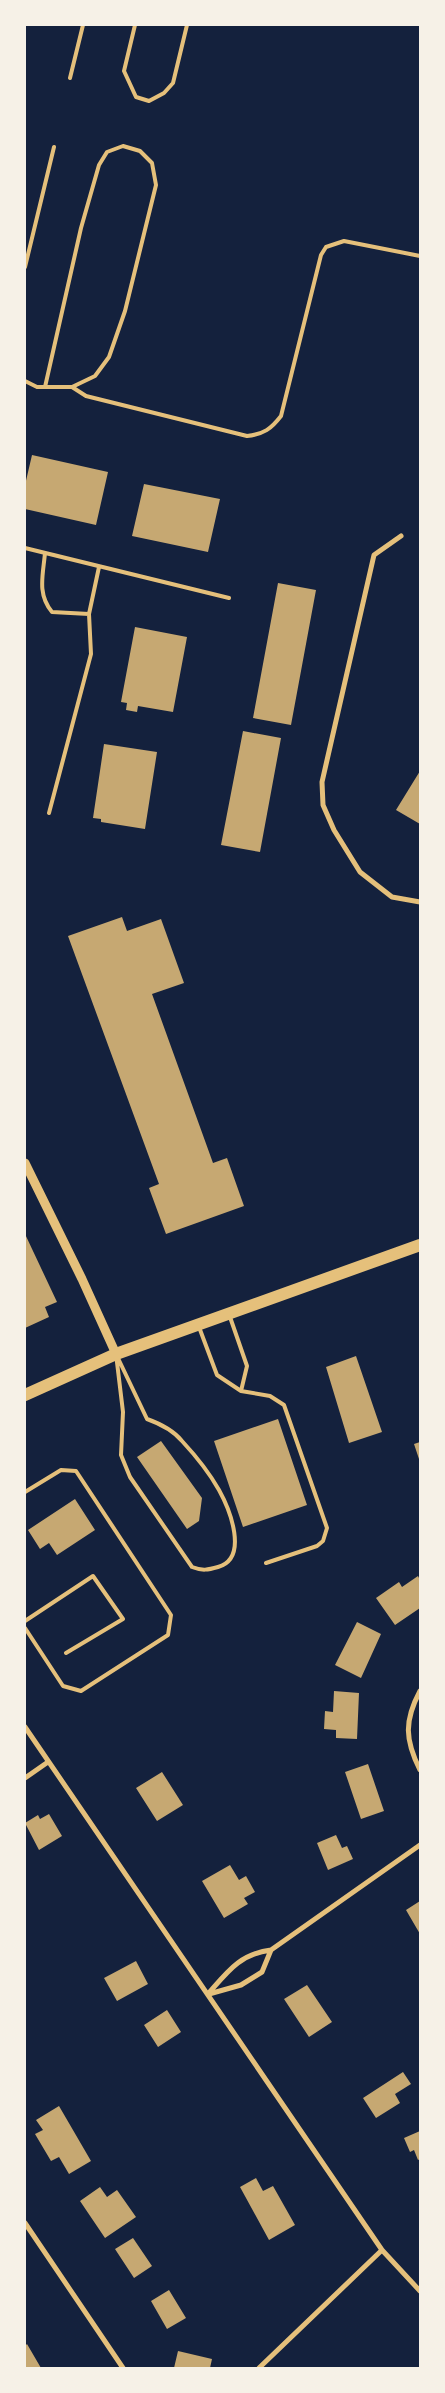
<svg xmlns="http://www.w3.org/2000/svg" width="445" height="2393" viewBox="0 0 445 2393" font-family="'Open Sans',sans-serif">
  <style>
    .building { fill: #c6a872 }
    .lines { fill: none; stroke-linecap: round; stroke-linejoin: round }
    .service { stroke: #e5c07b; stroke-width: 4 }
    .minor { stroke: #e5c07b; stroke-width: 5 }
    .tertiary { stroke: #e5c07b; stroke-width: 9 }
    .primary { stroke: #e5c07b; stroke-width: 12 }
  </style>
  <rect width="100%" height="100%" fill="#14213d"/>
  <path class="building" d="M32,455L108,472L96,525L25,509V485Z
    M144,484L220,499L208,552L132,536Z
    M278,583L316,590L291,725L253,718Z
    M135,627L187,637L173,712L138,706L137,712L126,710L127,703L121,702Z
    M243,731L281,738L260,852L221,845Z
    M104,744L157,752L145,829L101,822V819L93,818Z
    M420,771V824L396,810Z
    M122,917L127,931L161,919L184,983L152,994L213,1163L227,1158L244,1206L166,1234L149,1188L159,1184L68,936Z
    M25,1234L57,1302L45,1307L49,1317L25,1328Z
    M356,1356L382,1432L349,1443L326,1367Z
    M278,1419L307,1505L243,1527L214,1441Z
    M161,1441L202,1498L199,1521L187,1529L137,1457Z
    M420,1442V1462L414,1444Z
    M75,1499L95,1530L57,1555L49,1543L40,1549L28,1530Z
    M418,1576L420,1580V1608L395,1625L376,1598L399,1582L402,1587Z
    M357,1622L381,1634L361,1678L335,1665Z
    M334,1691L359,1693L357,1739L336,1738V1730L324,1729L325,1711L333,1712Z
    M368,1764L384,1811L361,1819L345,1772Z
    M162,1772L183,1805L157,1821L136,1788Z
    M49,1814L62,1836L39,1850L25,1823L38,1815L40,1819Z
    M336,1835L342,1848L347,1846L353,1859L328,1870L317,1843Z
    M230,1865L239,1880L246,1876L255,1892L244,1898L248,1904L224,1918L202,1881Z
    M420,1901V1934L406,1910Z
    M136,1961L148,1984L117,2001L104,1978Z
    M307,1985L332,2022L309,2037L284,1999Z
    M167,2010L181,2032L158,2047L144,2025Z
    M403,2072L411,2084L395,2094L400,2103L376,2118L363,2098Z
    M59,2106L91,2161L69,2174L59,2157L51,2161L35,2134L43,2130L36,2120Z
    M420,2131V2159L418,2160L414,2150L410,2152L404,2138Z
    M256,2178L263,2191L273,2186L295,2225L269,2240L240,2187Z
    M100,2187L107,2197L117,2190L136,2217L105,2238L80,2201Z
    M133,2238L152,2266L134,2278L115,2249Z
    M169,2290L186,2318L167,2329L151,2301Z
    M27,2344L41,2368H25V2346Z
    M178,2351L212,2359L210,2368H174Z"/>
  <g class="lines">
    <path class="service" d="M135,25L124,71L136,97L149,101L164,93L173,83L187,25
      M70,78L83,25
      M25,267L54,147
      M25,381L37,387H72L95,376L109,357L125,311L156,185L152,163L140,151L123,146L107,152L99,165L81,228L45,387
      M72,387L86,396L247,436C264,434 271,429 281,416L321,255L326,247L344,241L420,256
      M25,548L229,598
      M45,553C43,575 37,594 52,612L89,614
      M49,813L91,654L89,614L99,567
      M199,1327L217,1375L241,1391L247,1366L230,1317
      M116,1354L147,1419C161,1424 173,1430 182,1441C195,1455 210,1474 219,1490C230,1510 249,1558 218,1567C208,1570 202,1571 192,1567L130,1477L121,1455L123,1412Z
      M241,1391L270,1396L284,1405L327,1528L323,1541L317,1546L266,1563
      M25,1492L61,1470L76,1471L171,1615L168,1635L81,1691L63,1686L25,1628
      M25,1621L93,1576L123,1619L66,1653"/>
    <path class="minor" d="M401,536L374,555L322,782L323,805L334,830L360,872L392,897L420,902
      M420,1691C404,1721 405,1740 420,1770
      M25,1727L382,2250L420,2291
      M25,1778L48,1762
      M208,1994C228,1971 240,1954 271,1950L420,1845
      M209,1994L241,1985L262,1972L271,1950
      M25,2223L123,2368
      M259,2368L382,2250"/>
    <path class="tertiary" d="M25,1163L82,1279L116,1354"/>
    <path class="primary" d="M25,1395L116,1354L420,1245"/>
  </g>
  <rect width="445" height="2393" fill="none" stroke="#f6f1e7" stroke-width="52"/>
</svg>
